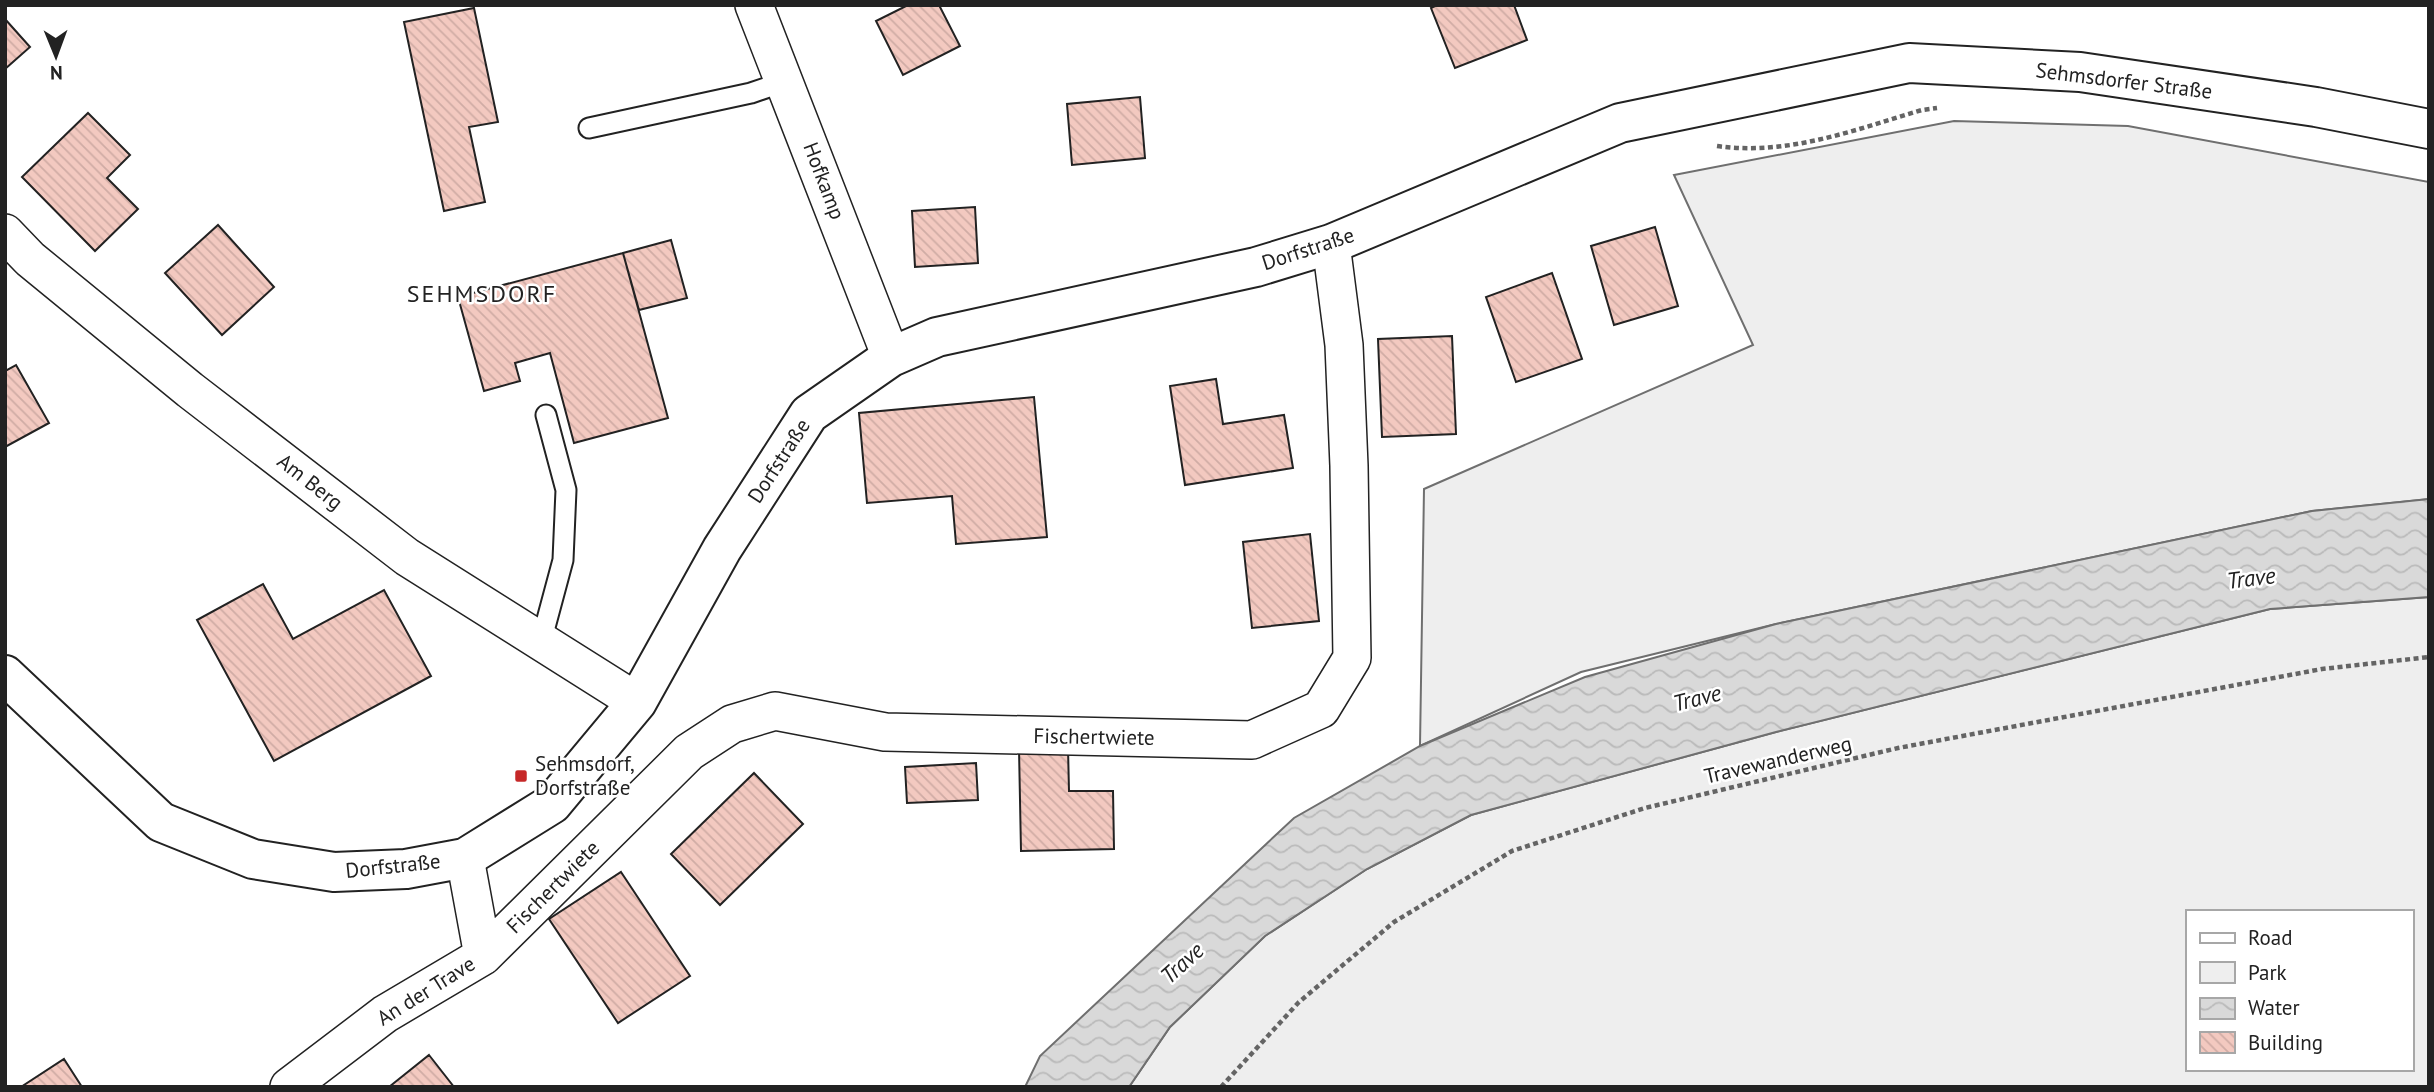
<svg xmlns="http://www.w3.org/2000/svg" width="2434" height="1092" viewBox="0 0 2434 1092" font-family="'PT Sans',sans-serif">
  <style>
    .green { fill: #eee; stroke: #6f6f6f; stroke-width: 2; fill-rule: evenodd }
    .water { fill: url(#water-waves); stroke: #6f6f6f; stroke-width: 2 }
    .building { fill: url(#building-back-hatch); stroke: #222; stroke-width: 2 }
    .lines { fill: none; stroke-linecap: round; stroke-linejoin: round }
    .service-casing { stroke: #222; stroke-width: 23 }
    .minor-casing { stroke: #222; stroke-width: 40 }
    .secondary-casing { stroke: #222; stroke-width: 42 }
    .path { stroke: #646464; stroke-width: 4.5; stroke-dasharray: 5 3.5; stroke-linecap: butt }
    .service { stroke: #fff; stroke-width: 19 }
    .minor { stroke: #fff; stroke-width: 37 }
    .secondary { stroke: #fff; stroke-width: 38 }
    .poi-dot { fill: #c62828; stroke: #fff; stroke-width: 2.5 }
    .labels { text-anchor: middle; stroke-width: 5; stroke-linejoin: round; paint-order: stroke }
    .street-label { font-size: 21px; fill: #222; stroke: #fff }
    .poi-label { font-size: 21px; fill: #222; stroke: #fff; text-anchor: start }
    .water-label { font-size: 23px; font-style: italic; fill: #222; stroke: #fff }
    .quarter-label { font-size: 24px; letter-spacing: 2px; fill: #222; stroke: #fff }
  </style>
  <defs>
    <pattern id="water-waves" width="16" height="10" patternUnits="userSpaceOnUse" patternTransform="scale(1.75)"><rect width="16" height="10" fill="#d9d9d9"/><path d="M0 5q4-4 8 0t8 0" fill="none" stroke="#bababa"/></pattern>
    <pattern id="building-back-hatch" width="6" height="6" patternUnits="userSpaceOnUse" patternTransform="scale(1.75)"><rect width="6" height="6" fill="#f3c9c0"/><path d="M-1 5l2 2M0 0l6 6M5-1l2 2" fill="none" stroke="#d0aca5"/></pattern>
  </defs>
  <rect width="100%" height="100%" fill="#fff"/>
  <path class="green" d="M1954,121L2128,126L2429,182V499L2312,511L1776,624L1581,672L1420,746L1424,489L1753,345L1674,175Z
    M2429,597V1087H1129L1170,1027L1265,936L1367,869L1471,815L1776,732L2270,609ZM2187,912H2411V1069H2187Z"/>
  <path class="water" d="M2429,499V597L2270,609L1776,732L1471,815L1367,869L1265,936L1170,1027L1129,1087H1025L1040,1056L1294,818L1420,746L1585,677L1776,624L2312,511Z"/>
  <path class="building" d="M908,5H939L960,46L903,75L876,21Z
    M1437,5H1514L1527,40L1455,68L1431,8Z
    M474,8L498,122L469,127L485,202L444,211L404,22Z
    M5,19L30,47L5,69Z
    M1140,97L1145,158L1072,165L1067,104Z
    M88,113L130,155L107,178L138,209L95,251L22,177Z
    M975,207L978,263L915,267L912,211Z
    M218,225L274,287L222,335L165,273Z
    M1655,227L1678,306L1614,325L1591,246Z
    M671,240L687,298L639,310L623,253Z
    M623,253L668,418L574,443L550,353L515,363L520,381L484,391L458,297Z
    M1552,273L1582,359L1516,382L1486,297Z
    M1452,336L1456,434L1382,437L1378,339Z
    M16,365L49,423L5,447V371Z
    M1216,379L1223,424L1284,415L1293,468L1185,485L1170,386Z
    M1034,397L1047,537L956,544L952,496L867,503L859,413Z
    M1310,534L1319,621L1252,628L1243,542Z
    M263,584L293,639L384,590L431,676L274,761L197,620Z
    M1068,748L1069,791H1113L1114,849L1021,851L1019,749Z
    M976,763L978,800L907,803L905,767Z
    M754,773L803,824L720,905L671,854Z
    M621,872L690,976L618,1023L549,919Z
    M429,1055L454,1087H389Z
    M64,1059L82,1087H21Z"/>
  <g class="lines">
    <g class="service-casing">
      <path id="service" d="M589,128L751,93L786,81
        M541,642L563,560L566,490L546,415"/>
    </g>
    <g class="minor-casing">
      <path id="minor" d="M754,5L891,357
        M5,233L30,259L190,390L407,557L637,702
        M483,956L689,752L732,724L775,711L885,732L1252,740L1321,709L1352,658L1349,466L1344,345L1331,244
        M289,1087L385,1014L483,956L465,858"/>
    </g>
    <g class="secondary-casing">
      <path id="secondary" d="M5,675L161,822L253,859L334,872L406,869L465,858L552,804L637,702L722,549L809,414L891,357L937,337L1256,267L1331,244L1620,123L1909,63L2080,72L2316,107L2429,129"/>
    </g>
    <path class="path" d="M1717,146C1788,156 1854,130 1922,110L1937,108
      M1221,1087L1299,1002L1394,922L1512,851L1645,808L1898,748L2322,669L2429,657"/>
    <use href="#service" class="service"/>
    <use href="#minor" class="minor"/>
    <use href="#secondary" class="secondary"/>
  </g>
  <rect class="poi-dot" x="514" y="769" width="14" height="14" rx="3.5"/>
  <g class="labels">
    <g class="street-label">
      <text transform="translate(2124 81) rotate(7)" y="7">Sehmsdorfer Straße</text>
      <text transform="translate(824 181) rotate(69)" y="7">Hofkamp</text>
      <text transform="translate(1308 249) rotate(-18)" y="7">Dorfstraße</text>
      <text transform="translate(779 461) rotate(-57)" y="7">Dorfstraße</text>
      <text transform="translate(310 482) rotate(38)" y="7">Am Berg</text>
      <text transform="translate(1094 737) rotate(1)" y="7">Fischertwiete</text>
      <text transform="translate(1778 760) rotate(-13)" y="7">Travewanderweg</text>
      <text transform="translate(393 866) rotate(-6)" y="7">Dorfstraße</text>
      <text transform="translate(553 887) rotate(-45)" y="7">Fischertwiete</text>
      <text transform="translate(426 991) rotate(-32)" y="7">An der Trave</text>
    </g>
    <g class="poi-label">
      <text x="535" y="771">Sehmsdorf,<tspan x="535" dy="24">Dorfstraße</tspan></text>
    </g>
    <g class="water-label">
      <text transform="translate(2251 578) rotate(-7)" y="8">Trave</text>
      <text transform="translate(1697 698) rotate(-14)" y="8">Trave</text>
      <text transform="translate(1182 963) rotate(-42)" y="8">Trave</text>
    </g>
    <g class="quarter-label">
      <text x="482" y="302">SEHMSDORF</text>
    </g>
  </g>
  <rect width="2434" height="1092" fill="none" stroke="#222222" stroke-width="14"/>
  <rect x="2186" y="910" width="228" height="161" fill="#ffffff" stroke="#a7a7a7" stroke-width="2"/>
  <rect x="2200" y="933" width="35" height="10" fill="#ffffff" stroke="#a7a7a7" stroke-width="2"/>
  <text x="2248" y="945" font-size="21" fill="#222222">Road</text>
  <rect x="2200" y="962" width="35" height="21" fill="#eeeeee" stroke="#a7a7a7" stroke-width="2"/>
  <text x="2248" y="980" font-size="21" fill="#222222">Park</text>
  <rect x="2200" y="998" width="35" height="21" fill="url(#water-waves)" stroke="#a7a7a7" stroke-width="2"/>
  <text x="2248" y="1015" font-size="21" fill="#222222">Water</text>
  <rect x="2200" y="1032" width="35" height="21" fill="url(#building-back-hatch)" stroke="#a7a7a7" stroke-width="2"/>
  <text x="2248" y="1050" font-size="21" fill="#222222">Building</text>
  <g transform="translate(56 56) rotate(179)" stroke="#ffffff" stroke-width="5" paint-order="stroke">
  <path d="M0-5L12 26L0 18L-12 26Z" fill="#222222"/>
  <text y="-10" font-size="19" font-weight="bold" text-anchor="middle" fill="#222222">N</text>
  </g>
</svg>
